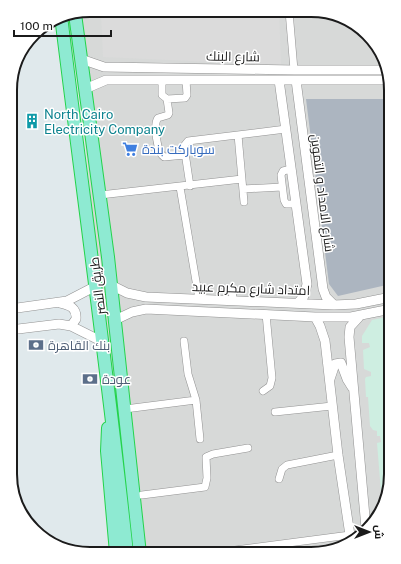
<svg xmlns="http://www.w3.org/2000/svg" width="401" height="564" viewBox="0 0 401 564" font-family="'Public Sans',Cairo,sans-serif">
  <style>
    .residential { fill: #d7d9d8 }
    .commercial { fill: #ceeee1 }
    .construction { fill: #acb5c0 }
    .parking { fill: #dbdbdb }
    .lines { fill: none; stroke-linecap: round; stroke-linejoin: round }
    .minor-casing { stroke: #929292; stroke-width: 8 }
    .tertiary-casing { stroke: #929292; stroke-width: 10 }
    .trunk-casing { stroke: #24d34b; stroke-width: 14 }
    .minor { stroke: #fff; stroke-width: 7 }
    .tertiary { stroke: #fff; stroke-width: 9 }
    .trunk { stroke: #8eead2; stroke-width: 12 }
    .labels { text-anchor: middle; stroke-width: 3; stroke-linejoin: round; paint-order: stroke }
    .street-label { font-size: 13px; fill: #1b1b1b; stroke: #fff }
    .culture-label { font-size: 13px; fill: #0d838f; stroke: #fff; text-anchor: start }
    .shop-label { font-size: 13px; fill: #366cbe; stroke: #fff; text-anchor: start }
    .service-label { font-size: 13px; fill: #4e5e75; stroke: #fff; text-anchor: start }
    .rim { fill: none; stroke: #1b1b1b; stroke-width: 2 }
  </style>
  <rect width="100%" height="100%" fill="#e0e9ec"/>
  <path class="residential" d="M321,11L359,26L383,55L391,90V479L377,518L346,546L311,554L134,553L102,302L83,124L67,14Z"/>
  <path class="commercial" d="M391,316V479L382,504L377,443L381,442L380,436H377V431L373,430L370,426L368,397H366L365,379L366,377L371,376V372L364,369L363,350L370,347L369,343H362V336L372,320Z"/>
  <path class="construction" d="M306,99H391V284L338,296L329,284Z"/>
  <path class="parking" d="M279,11L281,65L103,57L101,14Z"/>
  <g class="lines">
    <g class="minor-casing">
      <path id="minor" d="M289,11L294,70
        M162,80V95L167,99L185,98L187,95L186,80
        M167,99L169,113L168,115L158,118C153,124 157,153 164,157L185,155
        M238,135L244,202
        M291,169L283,171L281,175L284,200L286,204H296
        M190,186L184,146L188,141L286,129
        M180,187L199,299
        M243,189L282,187
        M100,195L242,179
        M232,289L233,300
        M184,341L188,374L196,400L200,439
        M263,391L270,386L272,378L266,314
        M125,409L196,400
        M275,412L332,406
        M279,479L282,469L287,465L338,455
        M142,495L205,487L207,478L206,457L213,454L248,448
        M204,554L350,535"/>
    </g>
    <g class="tertiary-casing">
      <path id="tertiary" d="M81,59L104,67L294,70H386
        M279,80L307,284L304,296L298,303
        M296,80L323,289L326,297L334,305
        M85,89L106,80H389
        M111,285L127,293L146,297L334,305L356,304L391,297
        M60,303C70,305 77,308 76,319L71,326
        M10,309L67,301L94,287
        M360,316L350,327L349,337L366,528
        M315,317L320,326L325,341L338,455L351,542
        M115,320L132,312L146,309L315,317H351L391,309
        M10,330L59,324L71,326L101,341
        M330,379L335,364L341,363L347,379L352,387"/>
    </g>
    <g class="trunk-casing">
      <path id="trunk" d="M75,14L108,257L140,554
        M61,16C83,195 108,374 127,553
        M108,428L107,451L116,553"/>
    </g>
    <use href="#minor" class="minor"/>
    <use href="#tertiary" class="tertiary"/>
    <use href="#trunk" class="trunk"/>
  </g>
  <defs>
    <g id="building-bare" transform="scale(1.2)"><path d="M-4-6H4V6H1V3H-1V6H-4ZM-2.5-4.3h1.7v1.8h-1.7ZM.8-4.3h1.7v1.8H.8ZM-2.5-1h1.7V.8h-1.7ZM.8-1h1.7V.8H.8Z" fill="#0f9aa8" stroke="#fff" stroke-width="2.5" paint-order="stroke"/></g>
    <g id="supermarket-bare" transform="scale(1.2)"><path d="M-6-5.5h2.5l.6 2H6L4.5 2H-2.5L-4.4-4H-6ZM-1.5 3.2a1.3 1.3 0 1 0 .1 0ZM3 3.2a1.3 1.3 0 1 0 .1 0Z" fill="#3f7fe0" stroke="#fff" stroke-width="2.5" paint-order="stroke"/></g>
    <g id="bank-bare" transform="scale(1.2)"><path d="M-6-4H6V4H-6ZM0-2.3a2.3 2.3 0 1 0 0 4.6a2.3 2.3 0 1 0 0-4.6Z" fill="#5c6f8a" stroke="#fff" stroke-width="2.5" paint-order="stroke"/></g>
  </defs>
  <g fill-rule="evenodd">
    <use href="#building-bare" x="32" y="121"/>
    <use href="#supermarket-bare" x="130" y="149"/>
    <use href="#bank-bare" x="36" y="345"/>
    <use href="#bank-bare" x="90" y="379"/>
  </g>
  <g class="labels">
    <g class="street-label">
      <text transform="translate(233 56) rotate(1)" y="5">شارع البنك</text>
      <text transform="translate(323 193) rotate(83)" y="5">شارع الامداد و التموين</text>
      <text transform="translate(97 286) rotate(-97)" y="5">طريق النصر</text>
      <text transform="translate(251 288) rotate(2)" y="5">امتداد شارع مكرم عبيد</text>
    </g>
    <g class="culture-label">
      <text x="44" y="119">North Cairo<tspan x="44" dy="15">Electricity Company</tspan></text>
    </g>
    <g class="shop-label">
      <text x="142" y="154">سوباركت بندة</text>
    </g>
    <g class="service-label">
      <text x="48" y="350">بنك القاهرة</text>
      <text x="102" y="384">عودة</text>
    </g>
  </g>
  <path d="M0 0H401V564H0ZM90 17H311A73 73 0 0 1 384 90V474A73 73 0 0 1 311 547H90A73 73 0 0 1 17 474V90A73 73 0 0 1 90 17Z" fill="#fff" fill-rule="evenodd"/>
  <path class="rim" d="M90 17H311A73 73 0 0 1 384 90V474A73 73 0 0 1 311 547H90A73 73 0 0 1 17 474V90A73 73 0 0 1 90 17Z"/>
  <g transform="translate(369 532) rotate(90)" stroke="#ffffff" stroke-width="3" paint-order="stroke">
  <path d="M0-3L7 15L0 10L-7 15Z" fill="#1b1b1b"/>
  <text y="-6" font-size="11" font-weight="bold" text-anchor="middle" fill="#1b1b1b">ش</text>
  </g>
  <path d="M14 30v6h97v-6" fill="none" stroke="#1b1b1b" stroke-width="2"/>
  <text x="20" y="30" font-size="12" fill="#1b1b1b" stroke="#ffffff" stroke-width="3" paint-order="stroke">100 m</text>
</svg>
